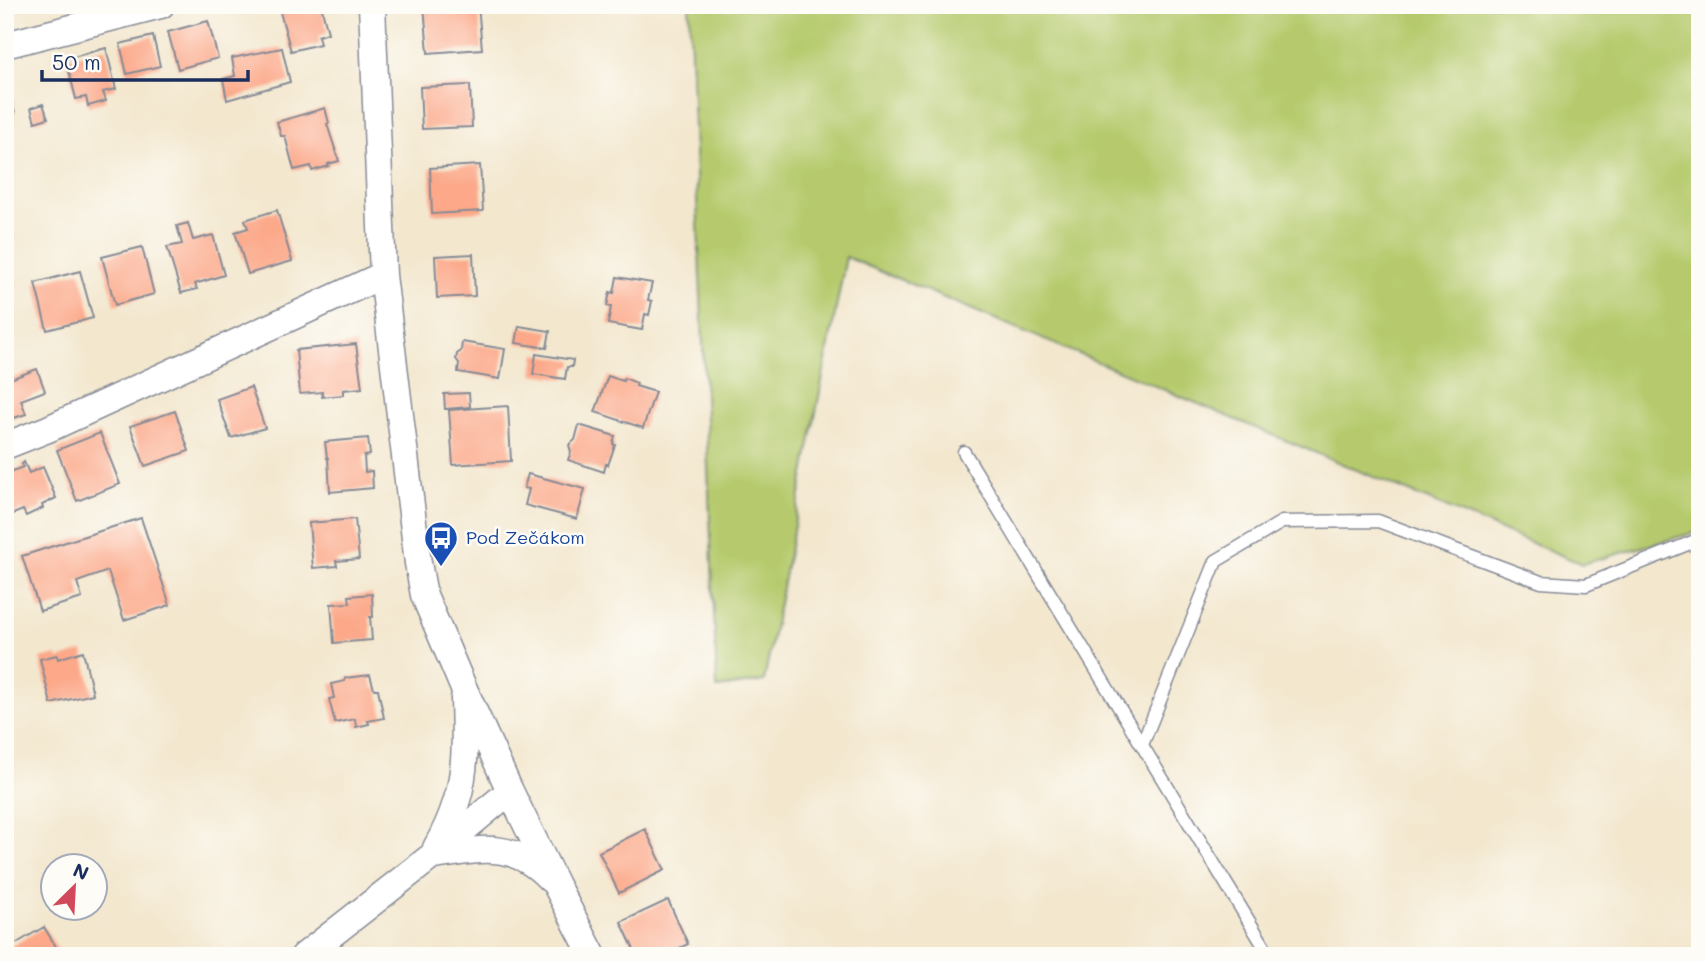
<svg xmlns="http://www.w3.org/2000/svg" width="1705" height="961" viewBox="0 0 1705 961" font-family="Mali,sans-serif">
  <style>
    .green { fill: #b6ca6d; stroke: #687c66; stroke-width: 2 }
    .building { fill: #fca889 }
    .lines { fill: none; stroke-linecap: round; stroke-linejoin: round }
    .lane-casing { stroke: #878b96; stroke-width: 15 }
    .street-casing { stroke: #878b96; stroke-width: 29 }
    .lane { stroke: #fff; stroke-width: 12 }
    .street { stroke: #fff; stroke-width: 26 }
    .labels { text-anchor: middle; stroke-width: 5; stroke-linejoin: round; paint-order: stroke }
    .transit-label { font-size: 18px; fill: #164399; stroke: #fdfcf7; text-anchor: start }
  </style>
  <rect width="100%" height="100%" fill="#fdfcf7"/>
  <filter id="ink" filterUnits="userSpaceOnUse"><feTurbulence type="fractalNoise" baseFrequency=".0143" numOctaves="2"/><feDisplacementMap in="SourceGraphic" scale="14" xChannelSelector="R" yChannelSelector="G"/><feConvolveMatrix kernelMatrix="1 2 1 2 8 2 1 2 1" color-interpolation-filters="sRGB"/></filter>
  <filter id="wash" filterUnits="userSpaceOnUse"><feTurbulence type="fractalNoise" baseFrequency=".00686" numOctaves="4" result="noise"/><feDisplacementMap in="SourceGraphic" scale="28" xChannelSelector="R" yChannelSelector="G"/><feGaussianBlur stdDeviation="1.57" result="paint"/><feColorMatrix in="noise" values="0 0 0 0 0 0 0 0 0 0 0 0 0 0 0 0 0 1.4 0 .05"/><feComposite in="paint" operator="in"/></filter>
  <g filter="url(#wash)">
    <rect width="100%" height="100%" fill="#f3e7ce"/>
    <path class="green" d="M689,5H1700V531L1582,564L846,257L764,681L717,688Z"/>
    <g id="blocks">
      <path class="building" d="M278,5H321L328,33L318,36L320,44L291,51Z
        M424,5H478L482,49L428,53Z
        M208,21L218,58L178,69L168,32Z
        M153,36L160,66L127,74L120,44Z
        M106,48L116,89L103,92L106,101L88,106L86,97L76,99L66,59Z
        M282,48L290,82L227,100L223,79L235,76L232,58Z
        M5,78L15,113L5,115Z
        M470,85L472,127L422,129L420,87Z
        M43,104L48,118L35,122L31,108Z
        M325,108L329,123L327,124L339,161L328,164L329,166L312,171L311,166L294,170L285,136H281L277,122Z
        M480,165L483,211L432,214L430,168Z
        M277,210L292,261L248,274L235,232L248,228L245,220Z
        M188,223L193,240L213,235L224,275L195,284L197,289L181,293L167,247L182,244L177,226Z
        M142,247L154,294L115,305L102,257Z
        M473,254L475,296L437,298L435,256Z
        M80,271L93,318L47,330L35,283Z
        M617,277L652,283L648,300L652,301L649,315L645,314L642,330L608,324L611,307L607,306L610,292L614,293Z
        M519,326L550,331L547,348L516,343Z
        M462,342L505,349L500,379L458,372L459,363L456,359L457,354L461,351Z
        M356,344L362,388L343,390V395L322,397V392L300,394L296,350Z
        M536,354L573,360L572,367H567L565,379L533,374Z
        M37,369L45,391L21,400L26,414L5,421V381Z
        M608,376L623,381L624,378L637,383L636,386L655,392L643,428L595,412Z
        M251,387L265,428L231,438L217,399Z
        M469,393L470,407L445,409L444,394Z
        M508,406L511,461L453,465L449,410Z
        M175,411L189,451L145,466L130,426Z
        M579,425L615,436L613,444L615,445L608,465L606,464L604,472L568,460L571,452L569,445L575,440Z
        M100,433L120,484L77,501L57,450Z
        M368,438L370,455L364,456L365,472L372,471L373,488L330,492L328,458H327L325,442Z
        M24,462L29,473L43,467L56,498L42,505L43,508L26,516L23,510L8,516L5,510V474L7,473V470L9,469L10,472L23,467L22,464Z
        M528,474L585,489L577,519L525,505L529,489L524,488Z
        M141,518L170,605L124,620L108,571L77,582L82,598L40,611L22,556Z
        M355,519L359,559L336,561L337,566L313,568L309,523Z
        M372,594L373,617H370L372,640L334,643L331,604L350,603L349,596Z
        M83,651L93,694L51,704L40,659L57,655L58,659Z
        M370,675L374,689H378L384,718L368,721L369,724L356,727L355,719L335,723L329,699L334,698L331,684L345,681V678Z
        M645,829L665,870L619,893L599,852Z
        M668,900L688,944L663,956H637L621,922Z
        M44,927L58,950L48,956H5V950Z"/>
    </g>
  </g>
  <g filter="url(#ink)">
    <use href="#blocks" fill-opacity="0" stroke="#878b96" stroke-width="2"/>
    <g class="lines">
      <g class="lane-casing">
        <path id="lane" d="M964,452L1270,956
          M1142,745L1216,561L1282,522L1378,521L1541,582L1586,585L1700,539"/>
      </g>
      <g class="street-casing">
        <path id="street" d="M372,5L383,275L418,563L424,595L464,689L510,791L556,885L593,956
          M5,45L161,5
          M5,446L48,429L383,275
          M436,848C444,834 451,819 456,803C467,770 465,734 464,699
          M434,856C480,849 514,840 550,879
          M304,956L432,856L510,791"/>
      </g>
      <use href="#lane" class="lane"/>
      <use href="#street" class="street"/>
    </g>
  </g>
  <defs>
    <g id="bus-pin" transform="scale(1.75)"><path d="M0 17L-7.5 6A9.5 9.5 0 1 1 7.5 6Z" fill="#1a4fb4" stroke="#fdfcf7"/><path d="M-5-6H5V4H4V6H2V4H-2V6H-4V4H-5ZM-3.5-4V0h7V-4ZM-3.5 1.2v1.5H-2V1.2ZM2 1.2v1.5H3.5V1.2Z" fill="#fff"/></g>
  </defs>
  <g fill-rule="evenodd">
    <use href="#bus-pin" x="441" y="538"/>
  </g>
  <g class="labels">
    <g class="transit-label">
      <text x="466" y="544">Pod Zečákom</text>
    </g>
  </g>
  <rect width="1705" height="961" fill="none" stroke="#fdfcf7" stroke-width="28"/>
  <g transform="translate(74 887) rotate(24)"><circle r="33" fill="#fdfcf7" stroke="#a3aaba" stroke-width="2"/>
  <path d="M0-5L12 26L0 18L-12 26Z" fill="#d1495b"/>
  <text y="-10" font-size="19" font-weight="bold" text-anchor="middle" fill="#1b2f5e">N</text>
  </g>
  <path d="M42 70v10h206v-10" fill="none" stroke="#1b2f5e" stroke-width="3.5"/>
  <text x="52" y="70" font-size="21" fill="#1b2f5e" stroke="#fdfcf7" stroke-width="5" paint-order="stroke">50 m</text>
</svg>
